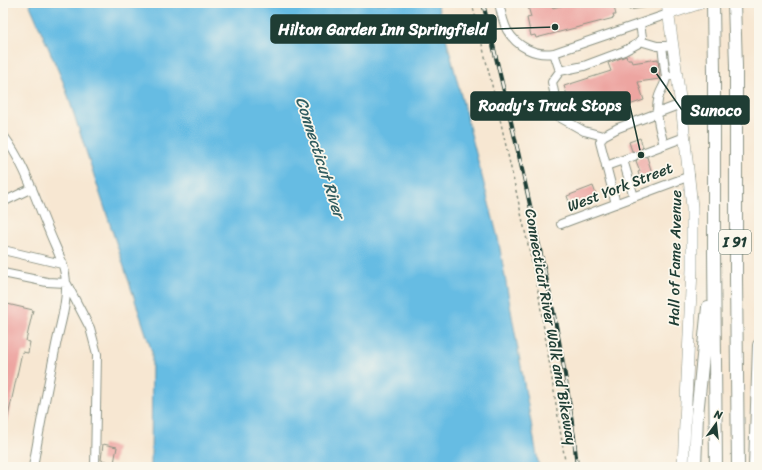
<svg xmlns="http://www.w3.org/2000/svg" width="762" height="470" viewBox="0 0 762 470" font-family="Sriracha,sans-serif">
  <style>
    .water { fill: #66bce3; stroke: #427c8c }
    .building { fill: #eda5a1 }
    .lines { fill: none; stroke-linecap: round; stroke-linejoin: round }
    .minor-casing { stroke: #8b9283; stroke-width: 10 }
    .major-casing { stroke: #8b9283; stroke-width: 12 }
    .highway-casing { stroke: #8b9283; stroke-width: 14 }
    .path { stroke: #8b9283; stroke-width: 1.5; stroke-dasharray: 3 3; stroke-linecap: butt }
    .minor { stroke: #fff; stroke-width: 8 }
    .major { stroke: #fff; stroke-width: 11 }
    .highway { stroke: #fff; stroke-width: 12 }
    .rail-casing { stroke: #1f3d34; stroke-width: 4 }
    .rail { stroke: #fbf7ec; stroke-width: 2.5; stroke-dasharray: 8; stroke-linecap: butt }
    .labels { text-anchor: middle; stroke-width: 3.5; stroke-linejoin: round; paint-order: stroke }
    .shield { fill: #fbf7ec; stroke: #61756b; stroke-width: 1 }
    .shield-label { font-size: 14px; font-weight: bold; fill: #1f3d34 }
    .street-label { font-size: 15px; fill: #1f3d34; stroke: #fbf7ec }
    .water-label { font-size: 16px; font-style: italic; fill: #315d60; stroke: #fbf7ec }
    .leader { fill: none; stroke: #1f3d34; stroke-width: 1.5 }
    .callout-dot { fill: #1f3d34; stroke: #fbf7ec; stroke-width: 1.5 }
    .callout { fill: #1f3d34; stroke: #1f3d34; stroke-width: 1.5 }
    .callout-label { font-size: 16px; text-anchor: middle; font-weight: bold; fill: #fff }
  </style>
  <rect width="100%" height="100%" fill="#fbf7ec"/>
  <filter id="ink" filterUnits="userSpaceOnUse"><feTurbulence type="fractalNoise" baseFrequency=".025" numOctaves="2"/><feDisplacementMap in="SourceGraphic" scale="8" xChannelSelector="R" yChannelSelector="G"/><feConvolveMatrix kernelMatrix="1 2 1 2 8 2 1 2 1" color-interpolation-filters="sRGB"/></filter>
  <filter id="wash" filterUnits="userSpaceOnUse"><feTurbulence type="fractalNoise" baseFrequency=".012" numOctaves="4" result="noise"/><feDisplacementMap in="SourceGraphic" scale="16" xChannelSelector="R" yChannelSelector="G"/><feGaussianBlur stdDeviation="0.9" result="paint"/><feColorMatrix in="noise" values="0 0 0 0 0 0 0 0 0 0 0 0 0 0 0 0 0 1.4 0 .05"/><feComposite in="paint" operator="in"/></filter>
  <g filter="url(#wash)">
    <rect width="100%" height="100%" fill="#f7e7d2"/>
    <path class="water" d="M29,3H437L498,238L539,467H151L152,352L64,84Z"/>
    <g id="blocks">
      <path class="building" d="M527,3H551L552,8L573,3H613L616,15H613L614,18L536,38L535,35L531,36L527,18L531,17Z
        M628,3H648L649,7L629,10Z
        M626,56L627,59H631L632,63L658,59L660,79L638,82L644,100L623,107L619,97L573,112L564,86L611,71L608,63Z
        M640,138L643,147L641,149L640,154L642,156L647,157L652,173L640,178L638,172L640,171L636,161L638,159L639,155L637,152L632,151L629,142Z
        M593,186L597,197L571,207L567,196Z
        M3,303L33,310L26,341L30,342L28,353L22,352L6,426H3Z
        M103,444L117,447L114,463L101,460Z"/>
    </g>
  </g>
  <g filter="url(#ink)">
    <use href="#blocks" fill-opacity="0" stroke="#8b9283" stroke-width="1"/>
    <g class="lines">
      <g class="minor-casing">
        <path id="minor" d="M499,3C501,12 503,22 507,30C517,47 535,56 554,53L668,14
          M640,41L657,46H666
          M662,46L666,77L670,76
          M554,53L560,71L584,66L624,51L639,43L642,37L640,24
          M560,71L552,82L559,117L584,131L603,136
          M3,135C25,164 35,198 49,231C56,249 66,265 66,285C67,305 60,325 56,345C48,385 40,426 33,467
          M603,136L618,128L681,104
          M603,136L600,142L616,204
          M664,145C660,130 655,115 658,100C659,91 666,85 666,77
          M645,152L685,137
          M623,160L634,197
          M606,166L634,156
          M3,202L32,188
          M561,224L690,176
          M3,250L62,264
          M3,273L47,282L66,283
          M67,284L90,328L97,354L95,467"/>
      </g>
      <g class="major-casing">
        <path id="major" d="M667,3L682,113L692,207V269L683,467
          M668,14L701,3"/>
      </g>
      <g class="highway-casing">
        <path id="highway" d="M713,3L714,72V253L716,467
          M734,3L736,66V279L738,467
          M695,467L697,415L708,307
          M755,467L759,345"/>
      </g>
      <path class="path" d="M472,3L498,110L537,285L566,467"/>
      <use href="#minor" class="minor"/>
      <use href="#major" class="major"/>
      <use href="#highway" class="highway"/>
      <g class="rail-casing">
        <path id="rail" d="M483,3C501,78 519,153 535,228C553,306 570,387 577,467"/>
      </g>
      <use href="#rail" class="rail"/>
    </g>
  </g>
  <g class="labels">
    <rect class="shield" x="719" y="230" width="32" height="24" rx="3"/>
    <g class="shield-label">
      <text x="735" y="247">I 91</text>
    </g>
    <g class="street-label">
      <text transform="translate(620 187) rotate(-21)" y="5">West York Street</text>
      <text transform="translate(675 258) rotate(-89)" y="5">Hall of Fame Avenue</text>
      <text transform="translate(551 327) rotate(80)" y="5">Connecticut River Walk and Bikeway</text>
    </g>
    <g class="water-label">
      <text transform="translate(321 157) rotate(72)" y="6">Connecticut River</text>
    </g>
  </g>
  <path class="leader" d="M555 27L496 29M641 155L630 106M654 70L682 110"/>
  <g class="callout-dot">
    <circle cx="555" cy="27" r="4"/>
    <circle cx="641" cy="155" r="4"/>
    <circle cx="654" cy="70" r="4"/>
  </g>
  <g class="callout">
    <rect x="271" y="15" width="225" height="28" rx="4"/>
    <rect x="471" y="92" width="159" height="28" rx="4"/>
    <rect x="682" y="96" width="67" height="28" rx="4"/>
  </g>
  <g class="callout-label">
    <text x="383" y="35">Hilton Garden Inn Springfield</text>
    <text x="550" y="111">Roady's Truck Stops</text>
    <text x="716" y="116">Sunoco</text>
  </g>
  <rect width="762" height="470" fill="none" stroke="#fbf7ec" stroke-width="16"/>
  <g transform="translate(716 424) rotate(15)" stroke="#fbf7ec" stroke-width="3" paint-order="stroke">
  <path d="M0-3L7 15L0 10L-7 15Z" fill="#1f3d34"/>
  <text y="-6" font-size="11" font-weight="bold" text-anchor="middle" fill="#1f3d34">N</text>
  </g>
</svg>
